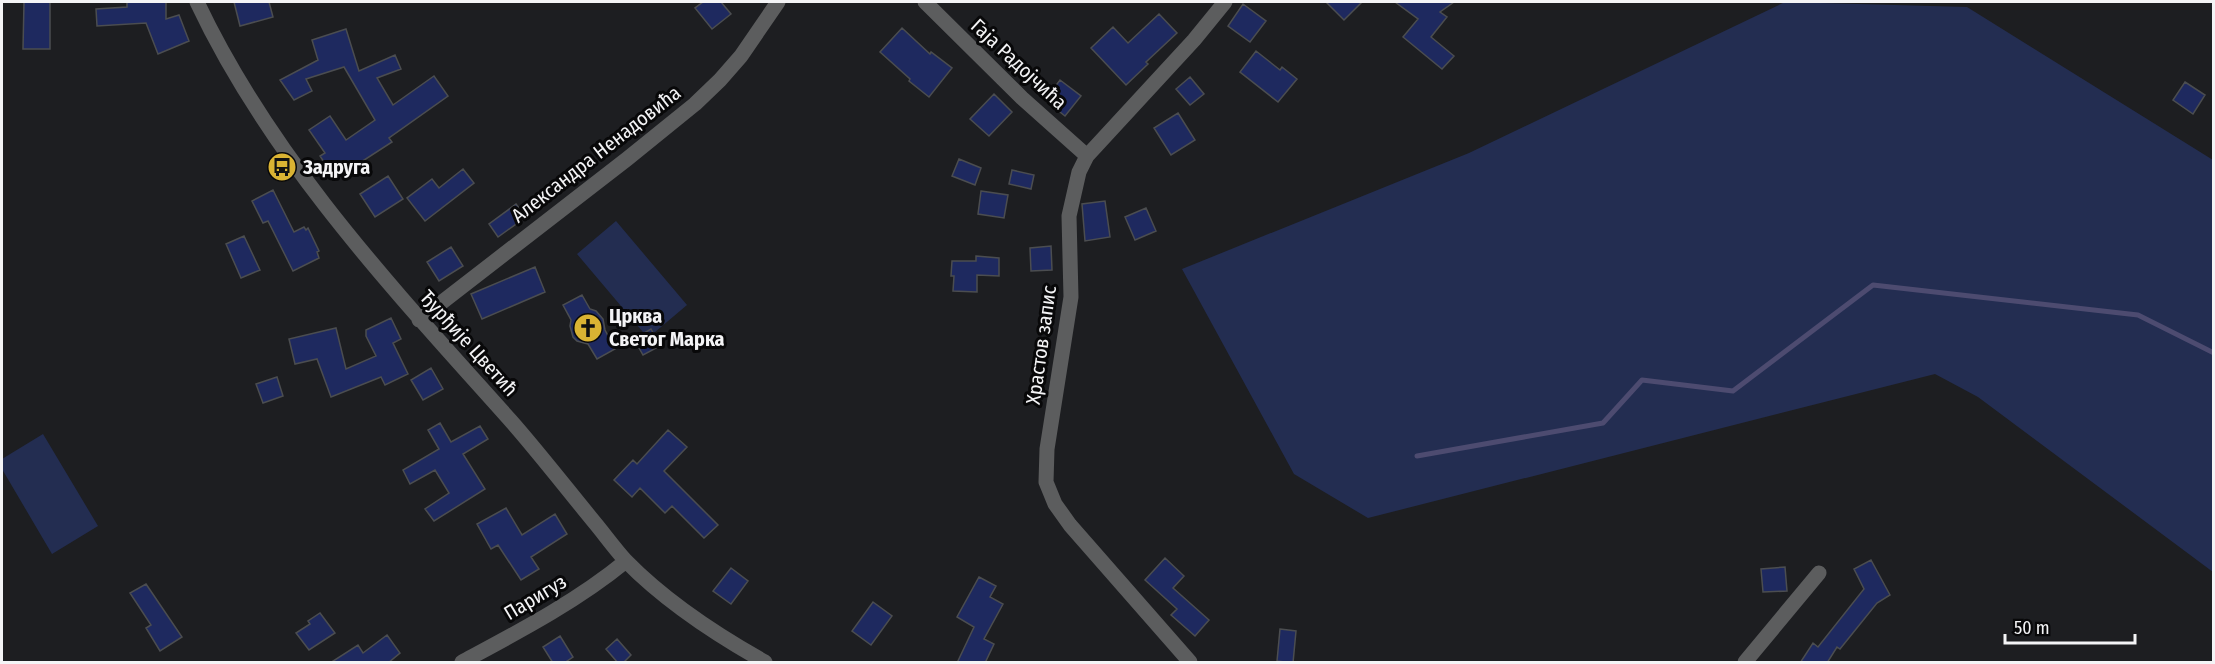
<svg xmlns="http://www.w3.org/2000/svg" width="2215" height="664" viewBox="0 0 2215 664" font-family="'Fira Sans Condensed',sans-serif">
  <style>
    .green { fill: #232d51 }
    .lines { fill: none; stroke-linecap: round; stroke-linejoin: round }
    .stream { stroke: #4d4b70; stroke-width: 5 }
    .building { fill: #1e295f; stroke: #4b4d50; stroke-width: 1.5 }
    .minor { stroke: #5c5d5e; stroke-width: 15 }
    .labels { text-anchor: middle; stroke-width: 6; stroke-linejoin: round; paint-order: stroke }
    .street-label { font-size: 20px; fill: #f4f4f6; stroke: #080809 }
    .poi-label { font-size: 20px; font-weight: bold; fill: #f4f4f6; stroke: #080809; text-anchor: start }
  </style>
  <rect width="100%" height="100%" fill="#1d1e21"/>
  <path class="green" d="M1785,2L1967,7L2213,160V572L1978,397L1935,374L1368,518L1294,474L1182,269L1469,153Z
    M616,221L687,305L648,338L577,254Z
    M43,434L98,526L52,554L2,469V459Z"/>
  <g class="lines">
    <path class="stream" d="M1417,456L1603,423L1642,380L1733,391L1873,285L2138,315L2214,353"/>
  </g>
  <path class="building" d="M24,2H50V49H23Z
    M127,2H166V19L179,15L189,41L158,54L146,23L97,26L96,9L127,7Z
    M234,2H269L273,17L240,26Z
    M703,2H721L731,14L712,29L695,8Z
    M1326,2H1362L1344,20Z
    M1395,2H1454L1440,12L1447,17L1431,37L1454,56L1442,69L1403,37L1418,19Z
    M1243,4L1266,21L1250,42L1228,26Z
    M1159,14L1177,33L1146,62L1148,64L1126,85L1091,48L1113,27L1128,43Z
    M902,28L930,54L931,52L952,68L929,97L909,81L910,79L880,52Z
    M346,29L359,71L395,55L401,69L377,78L393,105L434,76L448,96L389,138L392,142L335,179L320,156L325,153L309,130L330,116L346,140L375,120L344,67L306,79L312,91L294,100L280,80L318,60L312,40Z
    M1256,51L1280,70L1282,67L1297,79L1278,102L1240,72Z
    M1190,77L1204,94L1190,105L1176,89Z
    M1060,80L1081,96L1065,116L1045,100Z
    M2185,82L2205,95L2193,114L2173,100Z
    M994,94L1012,112L989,136L970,119Z
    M1178,113L1195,140L1171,155L1154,128Z
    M959,159L981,168L975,185L952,176Z
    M463,169L474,183L425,221L407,198L432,179L439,188Z
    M1012,170L1034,175L1031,189L1009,184Z
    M388,176L403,199L375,217L360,194Z
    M273,190L294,232L304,227L306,230L308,228L319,251L317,252L319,258L293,271L268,221L263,223L252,201Z
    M981,191L1008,195L1004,218L978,214Z
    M1105,201L1110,237L1085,241L1082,204Z
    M516,204L526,217L498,237L489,224Z
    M1146,208L1156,231L1135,240L1125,217Z
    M244,236L260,270L241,278L226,244Z
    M1051,246L1052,270L1031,271L1030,248Z
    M451,247L463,266L439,281L427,262Z
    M976,256L999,258V276L977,275V292L953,291L954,276H951L952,261H976Z
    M535,267L545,292L482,319L471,294Z
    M582,295L590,309L596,311L603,319L605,330L615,349L597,359L588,344L577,341L573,337L570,326L571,320L563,305Z
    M391,318L401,339L393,343L408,374L385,385L381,377L331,397L317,359L295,364L289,339L336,328L346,369L376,356L366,336V330Z
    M651,329L660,346L643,355L634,339Z
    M431,368L443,389L423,400L411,380Z
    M277,377L283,396L263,403L256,384Z
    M440,423L451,442L480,426L488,439L463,454L485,489L434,521L425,509L449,493L435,470L410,484L403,470L439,449L428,430Z
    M668,430L687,447L664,471L718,525L704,538L672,506L665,513L640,488L632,497L614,480L633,460L637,464Z
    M506,508L522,535L555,514L567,534L531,557L539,569L521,580L498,545L491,549L477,524Z
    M1165,558L1184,576L1173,588L1209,620L1195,636L1171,615L1177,609L1145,580Z
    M1871,560L1890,595L1877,603L1840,649L1837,647L1827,663H1800L1813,643L1818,647L1864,589L1854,569Z
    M1785,567L1787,591L1763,592L1761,569Z
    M731,568L748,581L731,604L713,591Z
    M979,577L996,586L990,597L1003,604L984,639L994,644L985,663H957L974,627L957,617Z
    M146,584L182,637L160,651L146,628L151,625L130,593Z
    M873,602L892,616L871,645L852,631Z
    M320,613L335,633L309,650L296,633L310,624L308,621Z
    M1280,629L1296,631L1293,663L1277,661Z
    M387,635L400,653L388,663H330L358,645L363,653Z
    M560,636L573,657L564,663H553L543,647Z
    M617,639L631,655L623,663H618L606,649Z"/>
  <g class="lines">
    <path class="minor" d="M197,2C272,161 395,291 511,421C540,454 567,489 595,523C605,535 615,549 626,561C666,602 715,634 765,662
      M925,2L1022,98L1087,156
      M419,320L627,159L695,104L720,80L741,56L778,2
      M462,662C518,632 576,602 626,561
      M1190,662L1070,525L1055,504L1046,482L1047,449L1071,297L1069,216L1079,172L1087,156L1194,40L1225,2
      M1745,662L1819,573"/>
  </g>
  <defs>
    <g id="bus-disc" transform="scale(1.5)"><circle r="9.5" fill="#dab333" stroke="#080809"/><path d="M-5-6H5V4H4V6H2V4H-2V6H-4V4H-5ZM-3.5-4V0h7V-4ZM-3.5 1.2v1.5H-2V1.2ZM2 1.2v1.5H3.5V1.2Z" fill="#111"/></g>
    <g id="church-disc" transform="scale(1.5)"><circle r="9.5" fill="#dab333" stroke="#080809"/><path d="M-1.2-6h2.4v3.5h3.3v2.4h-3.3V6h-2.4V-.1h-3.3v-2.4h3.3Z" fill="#111"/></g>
  </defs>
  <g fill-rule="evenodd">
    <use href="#bus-disc" x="282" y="167"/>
    <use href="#church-disc" x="588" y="328"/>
  </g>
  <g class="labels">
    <g class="street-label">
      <text transform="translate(1019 64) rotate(43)" y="7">Гаја Радојчића</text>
      <text transform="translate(596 154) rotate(-38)" y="7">Александра Ненадовића</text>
      <text transform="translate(469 343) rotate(48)" y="7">Ђурђије Цветић</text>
      <text transform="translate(1041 345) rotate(-82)" y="7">Храстов запис</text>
      <text transform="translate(535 597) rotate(-31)" y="7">Паригуз</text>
    </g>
    <g class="poi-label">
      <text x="303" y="174">Задруга</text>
      <text x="609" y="323">Црква<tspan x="609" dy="23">Светог Марка</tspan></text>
    </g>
  </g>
  <rect width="2215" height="664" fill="none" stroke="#f4f4f6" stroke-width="6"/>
  <path d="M2005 634v9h130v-9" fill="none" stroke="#f4f4f6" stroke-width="3"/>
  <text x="2014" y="634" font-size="18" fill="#f4f4f6" stroke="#080809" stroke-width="4.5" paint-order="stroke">50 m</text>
</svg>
